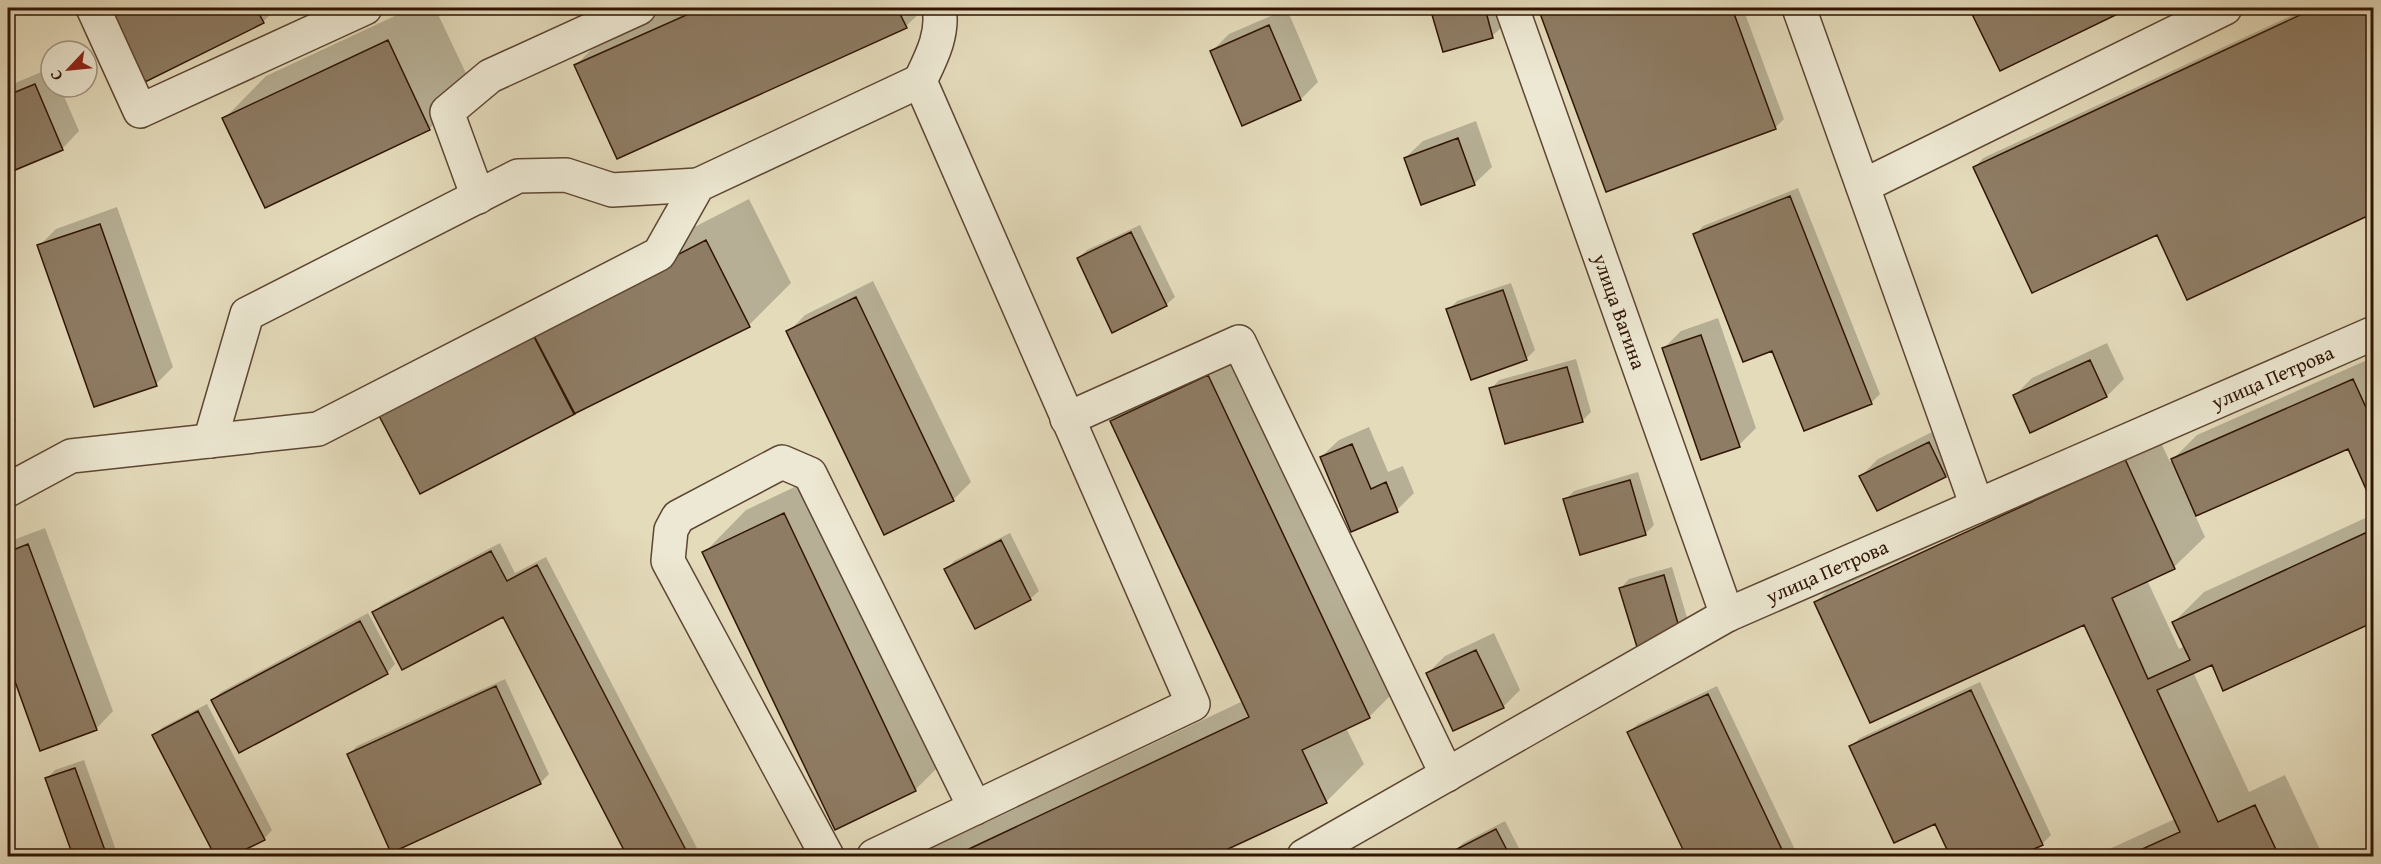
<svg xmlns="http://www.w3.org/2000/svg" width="2381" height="864" viewBox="0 0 2381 864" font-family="'Gentium Book Plus',serif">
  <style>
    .shadow { fill: #0003; fill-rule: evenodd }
    .building { fill: #8e7c64; stroke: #301505; stroke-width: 1.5 }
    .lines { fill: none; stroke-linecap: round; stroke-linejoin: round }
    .minor-casing { stroke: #5d4632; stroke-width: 36 }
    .minor { stroke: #ede8d3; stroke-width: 33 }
    .labels { text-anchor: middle; stroke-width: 6; stroke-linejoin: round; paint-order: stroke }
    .street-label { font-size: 20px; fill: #301505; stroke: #ede8d3 }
  </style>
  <rect width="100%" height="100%" fill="#e4dbbb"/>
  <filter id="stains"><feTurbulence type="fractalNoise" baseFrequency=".00333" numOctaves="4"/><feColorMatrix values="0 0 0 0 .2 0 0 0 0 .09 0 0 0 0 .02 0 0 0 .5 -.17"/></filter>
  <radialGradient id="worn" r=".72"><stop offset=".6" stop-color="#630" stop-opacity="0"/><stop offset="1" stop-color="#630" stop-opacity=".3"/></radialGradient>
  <path class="shadow" d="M99,8H277L263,22Z
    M412,8H435L472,86L429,129L265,206L224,119L266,76Z
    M653,8H925L906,26L576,65L618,23Z
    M1431,8H1495L1501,28L1492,36L1444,51Z
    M1539,8H1743L1784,119L1776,127L1606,190Z
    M1970,8H2126L2001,69Z
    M2308,8H2374V212L2158,233L1975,167L1983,158Z
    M1287,9L1318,82L1301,99L1243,124L1212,51L1229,34Z
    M51,68V87H60L79,131L62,149L8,172V86Z
    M1476,121L1492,167L1474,184L1405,158L1423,141Z
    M1798,188L1880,394L1871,403L1773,349L1695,235L1703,226Z
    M749,199L791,283L749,325L421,492L420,368Z
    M117,207L173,367L156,384L39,246L56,229Z
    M1140,225L1175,297L1166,305L1079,258L1087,250Z
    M873,281L971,482L953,500L885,533L788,332L805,315Z
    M1511,283L1535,350L1526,359L1448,310L1457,301Z
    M1718,318L1756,428L1739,445L1664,348L1681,331Z
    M1246,338L1407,679L1369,717L1346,728L1364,764L1326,802L1210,856H921L928,850L1243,701L1111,421L1149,383Z
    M2107,343L2124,379L2107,396L2031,431L2015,395L2032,378Z
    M2374,357V503L2349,447L2195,515L2205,537L2174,567L2147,580L2179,649L2185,646L2174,622L2204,592L2374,514V620L2212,663L2193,672L2249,792L2285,775L2323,856H2094L2175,819L2085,623L1816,602L1846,572L2155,430L2170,462L2197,435ZM2131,455L2132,457L1850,587V583Z
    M1576,359L1591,412L1582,421L1491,389L1499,380Z
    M8,396L16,421L8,430Z
    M1946,425L1963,459L1946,476H1861L1878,459Z
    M1369,427L1388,472L1403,466L1414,493L1397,510L1321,457L1339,440Z
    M826,472L958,747L915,790L835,828L704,553L746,510Z
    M1638,472L1654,525L1645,534L1565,500L1574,491Z
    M45,528L113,711L96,729L41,749L8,658V542Z
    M1010,533L1039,591L1030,599L946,570L954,561Z
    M500,543L515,573L546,557L699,852L694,856H629L504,615L374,612L383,604Z
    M1672,567L1689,624L1680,632L1621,588L1629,579Z
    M368,613L395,664L387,673L213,700L221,692Z
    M1494,633L1520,690L1503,707L1428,673L1445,656Z
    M505,679L549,774L540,783L392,851L348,755L357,746Z
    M1980,682L2051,835L2042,844L2015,856H1951L1935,822L1851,746L1860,738Z
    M1717,686L1798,856H1688L1629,732L1638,724Z
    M207,704L272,830L264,839L229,856H216L154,735L163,727Z
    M84,760L118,856H75L46,779L55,770Z
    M1505,821L1523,856H1457L1454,852L1463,843Z"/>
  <path class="building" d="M97,8H256L264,23L137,86Z
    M702,8H897L907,28L617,159L574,65Z
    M1430,8H1485L1493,38L1443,52Z
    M1538,8H1732L1776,129L1606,192Z
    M1969,8H2130L2000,71Z
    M2315,8H2374V213L2187,300L2157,235L2032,293L1973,167Z
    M1269,25L1301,100L1242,126L1210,51Z
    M388,40L430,130L265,208L222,118Z
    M35,84L63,150L8,173V95Z
    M1458,138L1475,185L1421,205L1404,158Z
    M1790,196L1872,404L1804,431L1772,351L1743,362L1693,234Z
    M100,224L157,386L94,407L37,245Z
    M1131,232L1167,306L1112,333L1077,258Z
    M706,240L750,327L574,414L531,331Z
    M1503,290L1527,360L1471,380L1446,309Z
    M856,297L954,501L884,535L786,331Z
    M531,330L575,414L420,494L376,410Z
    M1701,335L1740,447L1701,460L1662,348Z
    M2090,360L2107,397L2030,433L2013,395Z
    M1567,367L1583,422L1505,444L1489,388Z
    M1208,375L1370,718L1302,750L1327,803L1213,856H954L1249,717L1110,421Z
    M2353,379L2374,425V507L2348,449L2196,516L2171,459Z
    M1929,442L1946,477L1877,511L1859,476Z
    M1352,444L1371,489L1386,482L1398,512L1351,532L1320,457Z
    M2125,459L2175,569L2112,598L2148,679L2190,660L2172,622L2374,529V622L2223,691L2212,665L2157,690L2218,822L2255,805L2279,856H2127L2180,832L2084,625L1870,723L1814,602Z
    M1630,480L1646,535L1580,555L1563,499Z
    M784,513L916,791L835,830L702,552Z
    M1001,540L1031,600L975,629L944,569Z
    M28,544L97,730L40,751L8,662V552Z
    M491,551L507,581L537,565L689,856H627L503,617L402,670L372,612Z
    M1664,575L1681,634L1637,647L1619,588Z
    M360,621L388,674L239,753L211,700Z
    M1476,650L1504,708L1453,731L1426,673Z
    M496,686L541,784L391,853L347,754Z
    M1971,690L2043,845L2018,856H1950L1935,824L1894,843L1849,746Z
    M1708,694L1785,856H1686L1627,732Z
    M198,711L265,840L232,856H215L152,735Z
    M75,768L107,856H73L45,778Z
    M1496,829L1510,856H1455L1453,851Z"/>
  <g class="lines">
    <g class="minor-casing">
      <g id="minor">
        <path d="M93,8L140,111L365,8"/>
        <path id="s1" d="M1512,8L1727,615"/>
        <path d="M1799,8L1977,506"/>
        <path d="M920,81C931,58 944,34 939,8"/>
        <path d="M1863,186L2225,8"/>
        <path d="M478,197L447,112L490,76L639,8"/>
        <path d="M1067,419L1239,342L1447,775"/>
        <path d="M210,441L247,314L518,176L566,175L612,190L698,185"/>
        <path d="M8,490L71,456L318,429L659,254L698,185L920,81L1193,704L874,856"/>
        <path d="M827,856L668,561L671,530L678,517L782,462L810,474L975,808"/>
        <path id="s2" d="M1304,856L1727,615L2374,333"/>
      </g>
    </g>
    <use href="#minor" class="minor"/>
  </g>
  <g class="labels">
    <g class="street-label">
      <text dy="7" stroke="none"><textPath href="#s1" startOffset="322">улица Вагина</textPath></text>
      <text dy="7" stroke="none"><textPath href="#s2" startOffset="1082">улица Петрова</textPath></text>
      <text dy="7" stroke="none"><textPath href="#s2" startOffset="596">улица Петрова</textPath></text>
    </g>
  </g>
  <rect width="2381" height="864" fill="none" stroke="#e4dbbb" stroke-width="30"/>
  <rect x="9" y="9" width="2363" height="846" fill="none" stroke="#301505" stroke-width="3"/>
  <rect x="15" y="15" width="2351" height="834" fill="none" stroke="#301505" stroke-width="1.5"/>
  <g transform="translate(69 69) rotate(244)"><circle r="28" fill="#ede8d3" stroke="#a19481" stroke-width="1.5"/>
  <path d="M0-4.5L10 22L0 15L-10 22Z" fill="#8f2418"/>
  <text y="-9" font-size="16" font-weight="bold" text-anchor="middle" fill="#301505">С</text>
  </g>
  <rect width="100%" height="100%" filter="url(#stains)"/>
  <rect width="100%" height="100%" fill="url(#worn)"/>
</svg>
